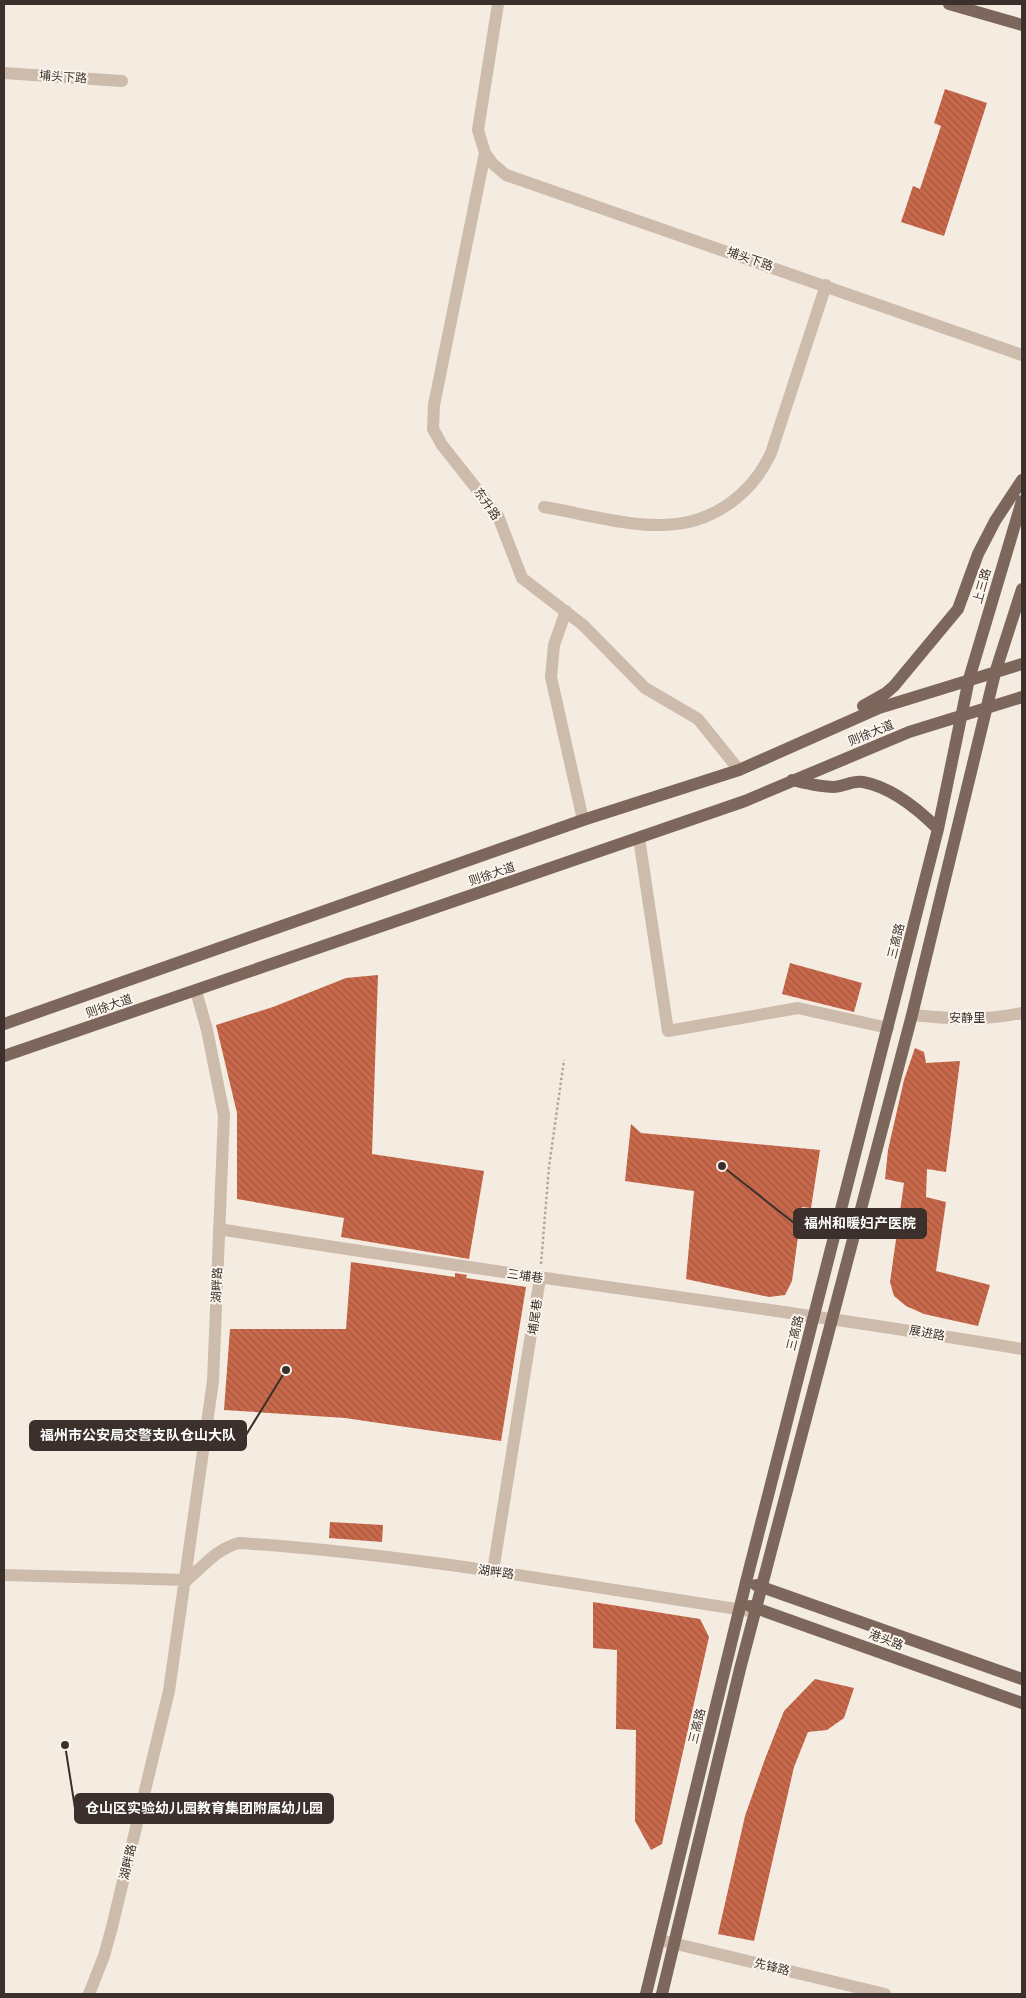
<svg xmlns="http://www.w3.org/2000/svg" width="1026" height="1998" viewBox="0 0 1026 1998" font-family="'Varela Round','Noto Sans SC',sans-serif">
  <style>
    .building { fill: url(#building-back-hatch) }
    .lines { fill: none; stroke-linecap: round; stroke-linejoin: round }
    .path { stroke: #b9a596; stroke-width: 2.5; stroke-dasharray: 2.5 2.5; stroke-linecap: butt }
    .minor { stroke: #cdbbac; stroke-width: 12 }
    .major { stroke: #7d675c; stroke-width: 12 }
    .labels { text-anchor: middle; stroke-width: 4; stroke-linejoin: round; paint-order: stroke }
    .street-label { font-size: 12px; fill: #3b302b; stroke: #fbf5ee }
    .leader { fill: none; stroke: #3b302b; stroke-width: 2 }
    .callout-dot { fill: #3b302b; stroke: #fbf5ee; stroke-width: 2 }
    .callout { fill: #3b302b; stroke: #3b302b; stroke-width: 2 }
    .callout-label { font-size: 14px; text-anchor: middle; font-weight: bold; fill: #fff }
  </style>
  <defs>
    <pattern id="building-back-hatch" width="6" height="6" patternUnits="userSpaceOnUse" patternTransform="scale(1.25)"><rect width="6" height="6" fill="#c8694b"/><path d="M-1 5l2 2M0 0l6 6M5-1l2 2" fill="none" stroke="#a4573f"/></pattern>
  </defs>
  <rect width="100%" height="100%" fill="#f4ebe1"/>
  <path class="building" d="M945,89L987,103L944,236L901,222L913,186L920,189L941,126L934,123Z
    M790,963L862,983L854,1012L782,994Z
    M378,975L372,1154L484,1171L469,1259L341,1237L344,1218L237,1199V1113L216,1025L273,1007L346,978Z
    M915,1048L924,1052L926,1063L960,1061L946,1172L927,1169L926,1197L946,1202L936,1271L990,1285L978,1326L924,1314L906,1306L894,1296L890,1282L904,1183L885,1179L888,1150L904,1080Z
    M631,1124L641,1133L820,1150L811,1208L802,1207L792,1281L785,1295L769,1297L686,1279L694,1191L625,1181Z
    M351,1262L455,1277V1273L467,1275L466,1278L526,1287L501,1441L345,1418L224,1410L230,1329H346Z
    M330,1522L383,1525L382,1542L329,1538Z
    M593,1602L700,1619L709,1637L662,1844L651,1850L635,1821L636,1730L616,1729L617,1650L593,1648Z
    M815,1679L854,1688L844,1718L827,1730L808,1732L794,1767L754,1941L718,1934L745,1816L765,1759L784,1711Z"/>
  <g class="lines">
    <path class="path" d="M541,1264L549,1167L564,1060"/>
    <path class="minor" d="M498,4L478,130L485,153L493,164L506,175L1022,355
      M4,73L122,81
      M485,153L434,405L433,429L442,445L498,516L522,578L583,625L645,688L698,719L739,770
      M544,507C580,513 626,526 662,525C710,525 751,496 771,453L826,285
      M566,611L554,645L551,677L583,820
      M639,838L668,1031L798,1008L888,1028
      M912,1015C954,1019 980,1021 1022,1013
      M219,1229C486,1273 755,1304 1022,1349
      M493,1571L540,1278
      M4,1575L187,1580C204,1566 216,1549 239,1543C412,1554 584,1586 756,1612
      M660,1940L885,1994
      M89,1994L104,1956L112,1927L169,1691L213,1381L224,1115L207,1030L196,991"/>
    <path class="major" d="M949,4L1022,25
      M863,706L886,693L894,686L958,609L978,554L995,521L1022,480
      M792,780C805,783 820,787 833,787C844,787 852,780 863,782C891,787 918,809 938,829
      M4,1024L583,820L739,770L879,708L1022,664
      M4,1056L745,801L909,732L1022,697
      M756,1585L1022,1679
      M750,1606L1022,1703
      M646,1994L746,1582L938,829L969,679L1022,501
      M662,1994L740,1669L912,1015L995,673L1022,589"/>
  </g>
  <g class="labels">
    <g class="street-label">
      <text transform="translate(63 77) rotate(4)" y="4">埔头下路</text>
      <text transform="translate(750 259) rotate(19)" y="4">埔头下路</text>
      <text transform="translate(487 504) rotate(55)" y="4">东升路</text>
      <text transform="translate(982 586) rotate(-74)" y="4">上三路</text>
      <text transform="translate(871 733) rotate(-22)" y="4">则徐大道</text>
      <text transform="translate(492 874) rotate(-19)" y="4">则徐大道</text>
      <text transform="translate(896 941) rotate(-76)" y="4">三高路</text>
      <text transform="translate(109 1006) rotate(-19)" y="4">则徐大道</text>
      <text x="967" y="1022">安静里</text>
      <text transform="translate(525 1276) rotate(8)" y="4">三埔巷</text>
      <text transform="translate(217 1285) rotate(-88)" y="4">湖畔路</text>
      <text transform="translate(535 1317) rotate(-82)" y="4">埔尾巷</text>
      <text transform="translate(795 1333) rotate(-76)" y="4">三高路</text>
      <text transform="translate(927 1333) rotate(10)" y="4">展进路</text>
      <text transform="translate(496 1572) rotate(8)" y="4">湖畔路</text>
      <text transform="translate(886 1640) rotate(20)" y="4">港头路</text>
      <text transform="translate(697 1726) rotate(-76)" y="4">三高路</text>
      <text transform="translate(128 1862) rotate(-77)" y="4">湖畔路</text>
      <text transform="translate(772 1967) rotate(14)" y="4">先锋路</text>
    </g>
  </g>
  <path class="leader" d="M722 1166L794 1223M286 1370L246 1435M65 1745L75 1808"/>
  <g class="callout-dot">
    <circle cx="722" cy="1166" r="5"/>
    <circle cx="286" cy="1370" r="5"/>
    <circle cx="65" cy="1745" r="5"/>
  </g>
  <g class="callout">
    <rect x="794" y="1209" width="132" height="29" rx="5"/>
    <rect x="30" y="1421" width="216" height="29" rx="5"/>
    <rect x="75" y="1794" width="258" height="29" rx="5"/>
  </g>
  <g class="callout-label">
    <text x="860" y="1228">福州和暖妇产医院</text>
    <text x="138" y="1440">福州市公安局交警支队仓山大队</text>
    <text x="204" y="1813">仓山区实验幼儿园教育集团附属幼儿园</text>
  </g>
  <rect width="1026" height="1998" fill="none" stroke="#3b302b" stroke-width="10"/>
</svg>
